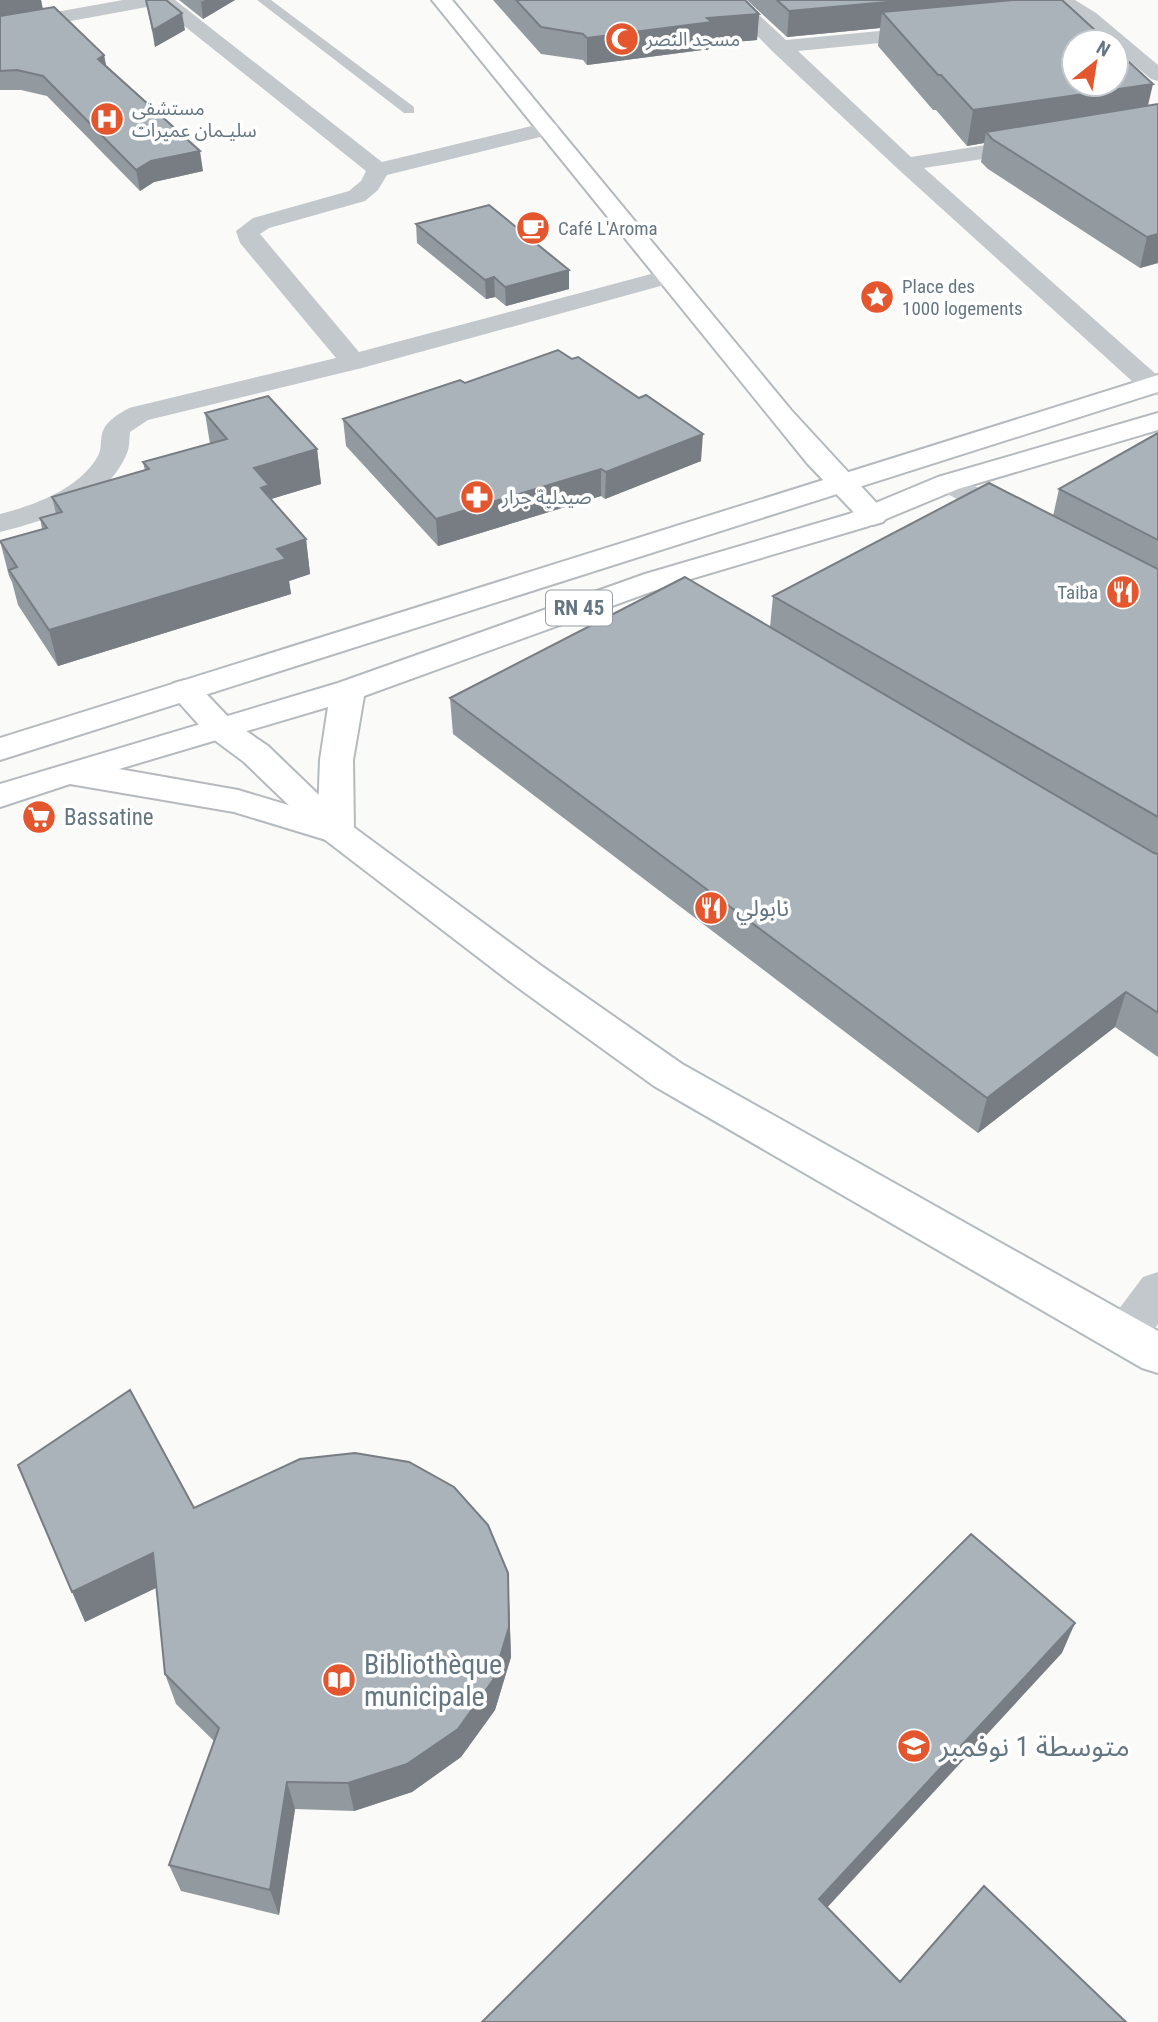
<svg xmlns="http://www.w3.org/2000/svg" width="1158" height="2022" viewBox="0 0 1158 2022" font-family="'Roboto Condensed','Noto Sans Arabic',sans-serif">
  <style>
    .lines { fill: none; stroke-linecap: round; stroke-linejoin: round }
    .secondary-casing { stroke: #b3babf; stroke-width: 4 }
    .primary-casing { stroke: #b5babe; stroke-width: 4 }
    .lane { fill: #c3c8cc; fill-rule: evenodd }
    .street { fill: #c3c8cc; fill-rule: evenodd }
    .secondary { fill: #fff; fill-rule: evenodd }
    .primary { fill: #fff; fill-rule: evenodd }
    .wall { fill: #929a9f }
    .shaded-wall { fill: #777d82 }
    .building { fill: #aab3b9; stroke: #777d82; stroke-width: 2 }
    .labels { text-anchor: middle; stroke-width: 7; stroke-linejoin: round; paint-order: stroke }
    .far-poi-label { font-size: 19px; fill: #657683; stroke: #fff; text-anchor: start }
    .shield { fill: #fff; stroke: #939fa8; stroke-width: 2 }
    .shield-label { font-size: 21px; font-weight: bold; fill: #657683 }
    .poi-label { font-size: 23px; fill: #657683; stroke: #fff; text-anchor: start }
    .near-poi-label { font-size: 28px; fill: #657683; stroke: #fff; text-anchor: start }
  </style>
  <rect width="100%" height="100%" fill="#fafaf8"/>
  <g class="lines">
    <g class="secondary-casing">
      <path id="secondary" d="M432,0H452L791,410L883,510L888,516L883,522L873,525L863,522L807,463Z
        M185,680L196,683L233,722L268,746L348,823L543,967L682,1064L1158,1331V1373L1142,1368L654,1086L517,987L324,839L244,762L209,736L174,697L169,690L174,683Z"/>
    </g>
    <g class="primary-casing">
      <path id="primary" d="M1158,375V392L0,760V738Z
        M1158,413V430L958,489L869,526L667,586L364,696L353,760L354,831L348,839L336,843L234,812L70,784L0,807V784L338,683L645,574L849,514L938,477ZM328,707L320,760L318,814L238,790L119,769Z"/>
    </g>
    <path class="lane" d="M257,0H271L414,107V113H404Z"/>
    <path class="street" d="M123,0H175L382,162L548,122L556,123L559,128L556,133L387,175L378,190L365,201L269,228L260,234L359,352L666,270L675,272L678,277L675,282L362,368L148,420L130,432C129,439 130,446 127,453C107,503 47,520 0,532V514C35,505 79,489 98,456C102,448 100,442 102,434C105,421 119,414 129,408L336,358L240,243L236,231L253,218L349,191L361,181L366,171L158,5L0,34V22Z
      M722,0H743L786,40L931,26L938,28L941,32L938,36L931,38L798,51L911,157L1035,137L1043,139L1046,144L1043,149L1035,151L924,168L1158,376V395L1143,391L898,169L772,51Z
      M1059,0H1075L1096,13L1158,65V81L1151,79L1116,50V42H1107L1085,23L1029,29L1019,23L1029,17L1070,13L1057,3Z
      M948,474L958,477L1024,512L1029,518L1024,524L1014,527L1004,524L938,489L934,483L938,477Z
      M1158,1272V1324L1141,1348L1125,1354L1109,1348L1103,1335L1109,1322L1143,1277Z"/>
    <use href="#secondary" class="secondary"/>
    <use href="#primary" class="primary"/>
  </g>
  <path class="wall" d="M0,0H41L43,9L104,55L106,67L203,171L154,182L140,191L47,96L21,90H0Z
    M146,0L185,30L155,47Z
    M179,0H235L203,19Z
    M493,0H745L759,14L757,40L711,44L710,49L587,65L583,60L541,54Z
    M747,0H1062L1148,106L1158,263L1140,268L988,169L981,162L984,143L967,146L936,110H933L878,46L880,28L787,37Z
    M416,224L569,270V289L506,306L495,297L486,299L417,243Z
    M205,413L317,449L321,484L271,499L306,539L310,574L289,581L291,594L58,666L18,605L12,582L9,576L0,541L42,529L40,518L56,514L52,497L145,471L143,462L210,444Z
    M343,419L701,461L605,499L601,496L438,546L346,446Z
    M1158,433V1057L1115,1027L978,1133L453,734L450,698L770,627L773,596L1053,516L1059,489Z
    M194,1508L508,1573L511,1657L495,1710L461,1757L412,1792L354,1811L295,1809L279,1915L181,1891L169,1865L214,1741L176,1704L165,1674L156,1588L85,1622Z"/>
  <path class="shaded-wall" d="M0,0H41L43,12L0,19Z
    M205,0H235L203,19L201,2Z
    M909,0H1027L882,12L880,28L787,37L789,11Z
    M182,13L185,30L155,47L153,30Z
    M759,14L757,40L711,44L710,49L587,65V38L707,18Z
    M104,55L108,75L98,59Z
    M1153,84L1145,118L986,132L984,143L967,146L973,110Z
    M200,151L203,171L154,182L140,191L136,170L151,161Z
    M1158,234V263L1140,268L1147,237Z
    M569,270V289L506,306L505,287Z
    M494,277L495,297L486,299L485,280Z
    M703,434L701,461L605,499L606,472Z
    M317,449L321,484L271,499L273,520L254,468Z
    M601,469V496L438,546L436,519Z
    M306,539L310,574L289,581L291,594L58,666L49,630L277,549Z
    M1126,992L1115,1027L978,1133L987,1098Z
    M153,1553L164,1584L85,1622L72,1592Z
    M508,1573L511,1657L495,1710L461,1757L412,1792L354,1811L348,1783Z
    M1075,1623L1062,1653L812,1924L819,1899Z
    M287,1782L295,1809L279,1915L270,1890Z"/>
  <path class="building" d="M146,0H166L182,13L153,30Z
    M516,0H745L759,14L707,18L712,22L587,38L583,34L541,27Z
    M777,0H909L789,11Z
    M1013,0H1062L1108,42H1074V84H1116V50L1153,84L973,110L941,75H938L882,12Z
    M54,7L104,55L98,59L200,151L151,161L136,170L43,76L17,70L0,71V16Z
    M1158,104V234L1147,237L992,139L986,132Z
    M489,205L569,270L505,287L494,277L485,280L416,224Z
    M558,350L572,359L578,357L639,398L646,395L703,434L606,472L601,469L436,519L343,419L460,380L465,383Z
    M268,396L317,449L254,468L269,485L261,488L306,539L277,549L286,559L49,630L9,570L17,567L0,541L47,528L40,518L62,512L52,497L149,469L143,462L227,439L205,413Z
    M1158,433V540L1059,489Z
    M989,483L1158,569V817L773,596Z
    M685,577L1154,853L1158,854V1013L1126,992L987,1098L450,698Z
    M130,1390L194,1508L300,1459L355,1453L409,1462L454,1487L488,1525L508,1573L509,1627L493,1680L458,1729L407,1764L348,1783L287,1782L270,1890L169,1865L219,1728L165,1674L153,1553L72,1592L18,1465Z
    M971,1534L1075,1623L819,1899L900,1982L984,1886L1126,2022H482Z"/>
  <defs>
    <g id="mosque-disc" transform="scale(1.75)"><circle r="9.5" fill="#e4572e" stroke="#fff"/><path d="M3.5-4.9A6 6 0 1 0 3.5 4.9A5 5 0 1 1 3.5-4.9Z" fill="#fff"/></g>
    <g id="hospital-disc" transform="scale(1.75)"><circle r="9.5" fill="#e4572e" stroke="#fff"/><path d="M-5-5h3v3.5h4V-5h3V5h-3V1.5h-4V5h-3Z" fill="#fff"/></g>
    <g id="cafe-disc" transform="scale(1.75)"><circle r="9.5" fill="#e4572e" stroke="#fff"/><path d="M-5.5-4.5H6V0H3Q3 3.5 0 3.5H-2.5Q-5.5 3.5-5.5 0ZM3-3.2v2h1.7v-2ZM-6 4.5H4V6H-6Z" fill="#fff"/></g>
    <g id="sight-disc" transform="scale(1.75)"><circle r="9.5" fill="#e4572e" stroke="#fff"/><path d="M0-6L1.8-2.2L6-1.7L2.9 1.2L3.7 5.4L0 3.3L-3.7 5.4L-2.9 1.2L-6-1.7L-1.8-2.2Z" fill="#fff"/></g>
    <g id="pharmacy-disc" transform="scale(1.75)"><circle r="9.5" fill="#e4572e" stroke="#fff"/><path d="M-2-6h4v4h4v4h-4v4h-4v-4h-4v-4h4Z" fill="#fff"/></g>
    <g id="restaurant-disc" transform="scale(1.75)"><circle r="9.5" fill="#e4572e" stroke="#fff"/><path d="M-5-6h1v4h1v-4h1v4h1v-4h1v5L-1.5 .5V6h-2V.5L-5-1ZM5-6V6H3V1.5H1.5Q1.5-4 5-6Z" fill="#fff"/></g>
    <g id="supermarket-disc" transform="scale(1.75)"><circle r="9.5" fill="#e4572e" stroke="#fff"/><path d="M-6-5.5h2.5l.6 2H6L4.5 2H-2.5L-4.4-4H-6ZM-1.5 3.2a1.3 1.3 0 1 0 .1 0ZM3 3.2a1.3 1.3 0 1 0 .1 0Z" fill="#fff"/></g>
    <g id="library-disc" transform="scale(1.75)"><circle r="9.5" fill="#e4572e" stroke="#fff"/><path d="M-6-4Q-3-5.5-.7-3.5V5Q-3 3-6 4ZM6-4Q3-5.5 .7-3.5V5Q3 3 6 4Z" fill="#fff"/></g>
    <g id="school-disc" transform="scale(1.75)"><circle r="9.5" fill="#e4572e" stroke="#fff"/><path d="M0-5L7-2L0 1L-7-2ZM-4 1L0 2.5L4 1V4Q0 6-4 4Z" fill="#fff"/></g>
  </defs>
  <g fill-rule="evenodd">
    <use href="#mosque-disc" x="622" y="39"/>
    <use href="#hospital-disc" x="107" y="119"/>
    <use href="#cafe-disc" x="533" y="228"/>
    <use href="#sight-disc" x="877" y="297"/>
    <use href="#pharmacy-disc" x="477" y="497"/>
    <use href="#restaurant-disc" x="1123" y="592"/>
    <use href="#supermarket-disc" x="39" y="817"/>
    <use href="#restaurant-disc" x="711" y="908"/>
    <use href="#library-disc" x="339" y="1680"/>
    <use href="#school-disc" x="914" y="1746"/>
  </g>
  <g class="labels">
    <g class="far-poi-label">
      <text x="646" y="46">مسجد النصر</text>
      <text x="132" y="115">مستشفى<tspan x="132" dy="22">سليـمان عميرات</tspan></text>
      <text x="558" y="235">Café L'Aroma</text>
      <text x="902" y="293">Place des<tspan x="902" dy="22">1000 logements</tspan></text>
      <text x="502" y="504">صيدلية جرار</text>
      <text x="1098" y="599" text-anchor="end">Taiba</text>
    </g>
    <rect class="shield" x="546" y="590.5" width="66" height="35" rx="5"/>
    <g class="shield-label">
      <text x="579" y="615">RN 45</text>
    </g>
    <g class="poi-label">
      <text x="64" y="825">Bassatine</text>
      <text x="736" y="916">نابولي</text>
    </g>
    <g class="near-poi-label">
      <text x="364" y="1674">Bibliothèque<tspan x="364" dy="32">municipale</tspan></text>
      <text x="939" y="1756">متوسطة 1 نوفمبر</text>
    </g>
  </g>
  <g transform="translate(1095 63) rotate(30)"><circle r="33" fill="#ffffff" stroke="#c1c8cd" stroke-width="2"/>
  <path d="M0-5L12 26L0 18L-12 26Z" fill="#e4572e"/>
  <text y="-10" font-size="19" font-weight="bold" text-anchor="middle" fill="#657683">N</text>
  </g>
</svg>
